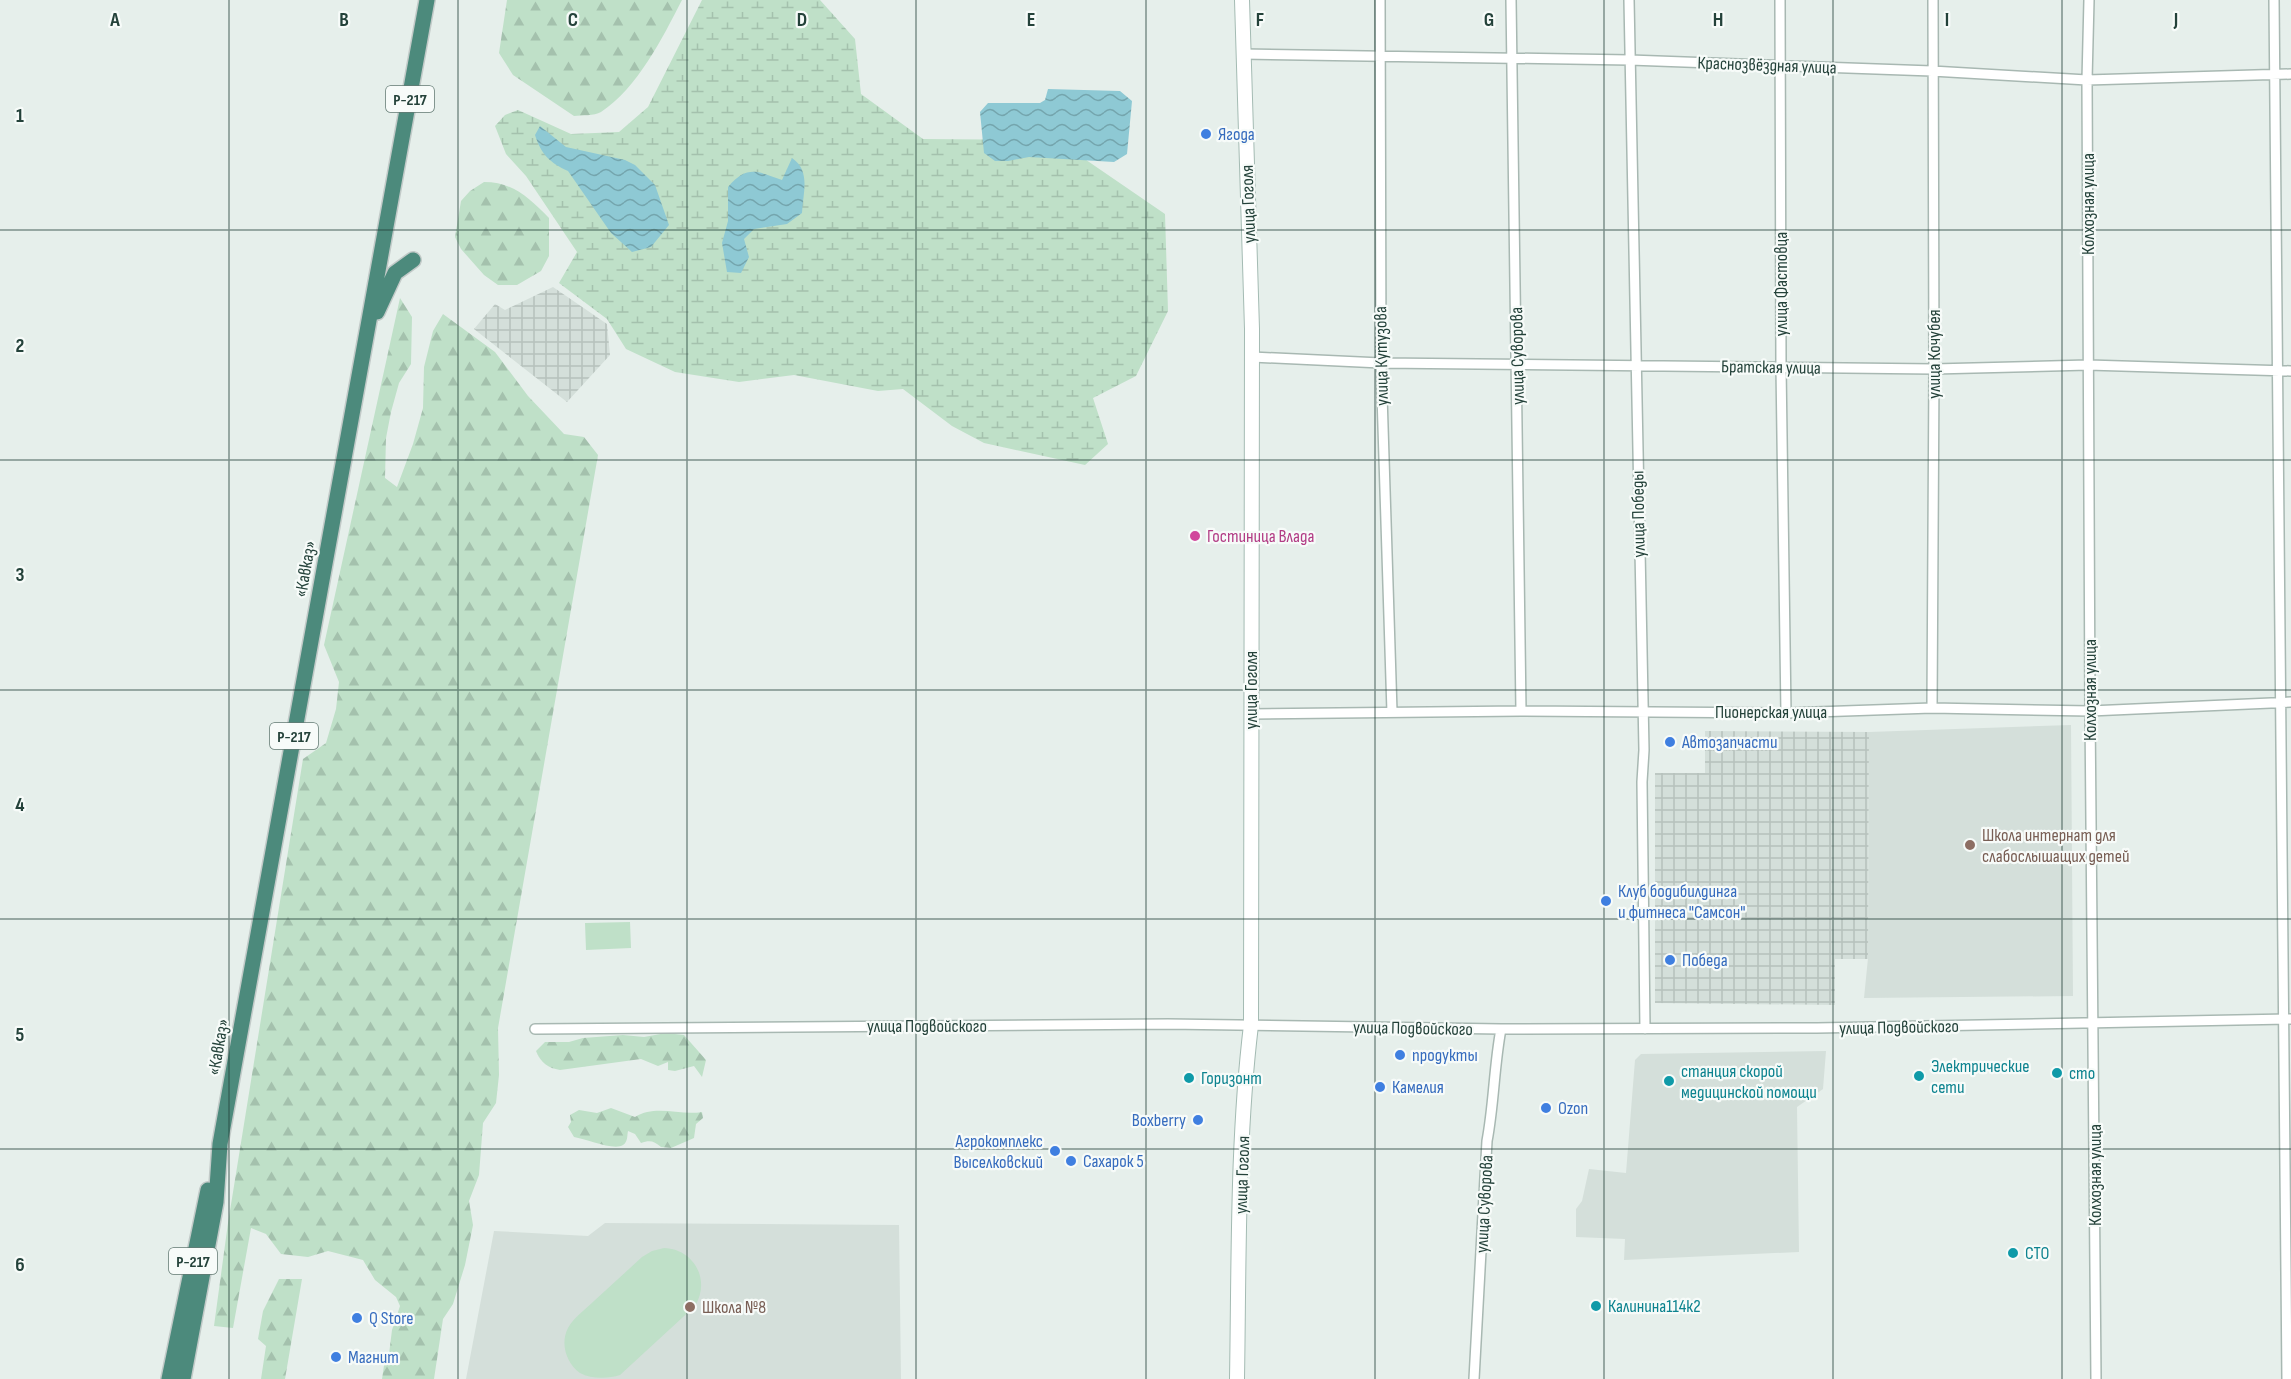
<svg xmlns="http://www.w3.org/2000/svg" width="2291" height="1379" viewBox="0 0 2291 1379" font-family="'Sofia Sans Condensed',sans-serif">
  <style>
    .built { fill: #d4dfda }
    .industrial { fill: url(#industrial-grid) }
    .forest { fill: url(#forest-firs) }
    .wetland { fill: url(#wetland-marsh) }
    .pitch { fill: #bfe0c8 }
    .water { fill: url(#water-waves) }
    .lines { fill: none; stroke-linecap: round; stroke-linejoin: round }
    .minor-casing { stroke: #a8b8b2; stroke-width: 12 }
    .secondary-casing { stroke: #a4bbb3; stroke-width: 16 }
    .trunk-casing { stroke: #c2cac8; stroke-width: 18 }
    .minor { stroke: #fff; stroke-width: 9 }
    .secondary { stroke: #fff; stroke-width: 14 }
    .trunk { stroke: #4c8a7c; stroke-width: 15 }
    .grid { fill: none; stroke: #24423a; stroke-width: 1.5; stroke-opacity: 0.55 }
    .shop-dot { fill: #3f7fe0; stroke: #f7fbf9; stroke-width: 2 }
    .hotel-dot { fill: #d1479c; stroke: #f7fbf9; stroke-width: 2 }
    .education-dot { fill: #8d6e63; stroke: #f7fbf9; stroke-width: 2 }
    .culture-dot { fill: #0f9aa8; stroke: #f7fbf9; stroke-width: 2 }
    .labels { text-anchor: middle; stroke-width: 4.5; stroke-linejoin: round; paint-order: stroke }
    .shield { fill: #f7fbf9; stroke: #637a73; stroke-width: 1.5 }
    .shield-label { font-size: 16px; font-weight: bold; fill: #24423a }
    .street-label { font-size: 18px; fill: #24423a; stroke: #f7fbf9 }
    .shop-label { font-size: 18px; fill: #366cbe; stroke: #f7fbf9; text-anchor: start }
    .hotel-label { font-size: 18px; fill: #b23c85; stroke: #f7fbf9; text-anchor: start }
    .education-label { font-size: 18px; fill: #785e54; stroke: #f7fbf9; text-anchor: start }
    .culture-label { font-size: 18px; fill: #0d838f; stroke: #f7fbf9; text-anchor: start }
    .grid-label { font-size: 20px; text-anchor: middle; font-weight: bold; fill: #24423a; stroke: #f7fbf9; stroke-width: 4.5; stroke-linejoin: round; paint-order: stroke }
  </style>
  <defs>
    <pattern id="industrial-grid" width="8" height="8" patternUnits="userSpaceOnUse" patternTransform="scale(1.5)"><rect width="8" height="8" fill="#d4dfda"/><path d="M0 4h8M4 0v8" fill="none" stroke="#b6c1bc"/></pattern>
    <pattern id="forest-firs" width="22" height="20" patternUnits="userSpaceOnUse" patternTransform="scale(1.5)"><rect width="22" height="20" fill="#bfe0c8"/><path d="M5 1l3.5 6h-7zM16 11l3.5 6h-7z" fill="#a4c1ad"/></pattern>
    <pattern id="wetland-marsh" width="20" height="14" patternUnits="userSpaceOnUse" patternTransform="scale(1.5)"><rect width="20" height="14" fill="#bfe0c8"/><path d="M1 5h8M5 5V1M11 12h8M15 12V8" fill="none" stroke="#a4c1ad"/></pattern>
    <pattern id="water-waves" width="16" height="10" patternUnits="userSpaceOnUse" patternTransform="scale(1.5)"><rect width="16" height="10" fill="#8ec9d4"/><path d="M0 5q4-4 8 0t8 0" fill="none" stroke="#74a5ad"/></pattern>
  </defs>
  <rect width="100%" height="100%" fill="#e6efeb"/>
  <path class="built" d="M2071,725L2073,996L1864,998L1868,958L1869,732Z
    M1826,1051L1823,1089L1797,1107L1799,1252L1624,1260L1625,1239L1576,1237V1209L1582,1201L1589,1169L1626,1173L1635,1060L1641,1054Z
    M605,1223L899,1225L901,1379H466L494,1231L588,1236Z"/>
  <path class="industrial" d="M553,287L607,324L610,355L567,402L474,329L495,304L505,310Z
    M1705,731L1869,732L1868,959H1835V1005L1655,1003V773H1705Z"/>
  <path class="forest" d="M507,0H682C663,37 637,89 601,112C594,116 582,115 574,116L513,75L499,53Z
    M484,182C513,182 529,198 549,218V256L541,271L517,285H498L484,275L461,249L455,237L461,201L470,191Z
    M400,298L412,317L411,364L399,383L391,412L386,438L385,478L397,487L413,444L423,408L424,367L433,331L443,314L495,352L528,396L564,434L584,437L598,455L498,1028L499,1075L496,1103L483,1123L479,1175L469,1201L473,1225L465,1265L453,1304L443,1319L434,1379H382L385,1359L389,1354L392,1330L400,1306L396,1297L375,1280L363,1260L328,1251L308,1257L281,1254L266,1234L251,1228L233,1328L214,1326L228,1223L303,759L326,743L336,709L339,682L324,645Z
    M666,1033L684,1035L706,1060L702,1077L694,1066L675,1071L668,1070V1062L658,1066L641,1059L560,1070C548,1068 541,1063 536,1051L545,1042H569L583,1038L623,1035L644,1037Z
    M611,1108L635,1117C656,1104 680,1116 702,1112L703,1118L696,1124L694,1138L671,1148L661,1147C654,1141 650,1140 641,1143L635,1134L628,1131C627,1135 628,1142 623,1145C614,1151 587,1139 574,1137L568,1127L571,1122L570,1115L579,1110L597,1113Z
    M279,1279H302L285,1379H261L266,1346L258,1339L263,1311Z"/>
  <path class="wetland" d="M702,0H820L855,39L861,94L923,139L1057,140L1165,214L1168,311L1136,376L1093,398L1108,444L1085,465L984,443L952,426L903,389L878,391L794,375L739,382L675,372L626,349L607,319L559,283L577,252L526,176L506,154L495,126L505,115L518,110L571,134L619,132L648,107Z"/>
  <path class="pitch" d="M630,922L631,948L586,950L585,923Z
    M664,1248C694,1249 711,1280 695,1306L620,1375C608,1379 591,1379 580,1373C566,1363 560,1343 568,1328C574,1317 586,1309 594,1301C610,1286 626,1272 642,1257L652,1251Z"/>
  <path class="water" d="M1048,89L1120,91L1132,101L1127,154L1114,162L1029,157L1008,161H995L984,153L980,112L988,103H1040L1045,100Z
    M540,126L566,147L625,160L635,165L655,185L669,225L651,247L632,252L611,233L568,171C550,163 541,154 535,135Z
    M792,158C811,171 803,192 802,213L787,224L754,229L744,239L749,257L741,273L727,272L722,243L728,221V187C747,165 757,171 782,180Z"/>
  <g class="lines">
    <g class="minor-casing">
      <path id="minor" d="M1380,0L1381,363L1392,712
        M1511,0L1521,711
        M1629,0L1644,750L1642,782L1645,1029
        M1780,0L1781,367L1786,713
        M2089,0L2087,80L2090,711L2096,1379
        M2274,0L2287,1379
        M1243,54L1630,60L1932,71L2087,80L2291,74
        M1252,357L1381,363L1934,369L2088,365L2291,371
        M1932,708L1934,369L1933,0
        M1251,714L1521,711L1786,713L1932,708L2090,711L2291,702
        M535,1029L1168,1024L1501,1029L1817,1028L2291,1019
        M1474,1379L1487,1141C1494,1104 1494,1066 1501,1029"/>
    </g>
    <g class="secondary-casing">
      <path id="secondary" d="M1237,1379C1239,1261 1237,1142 1251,1025L1252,329L1242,0"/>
    </g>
    <g class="trunk-casing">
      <path id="trunk" d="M377,312L395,273L413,260
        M169,1379L208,1190
        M183,1379L216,1202L220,1144L427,0"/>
    </g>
    <use href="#minor" class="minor"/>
    <use href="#secondary" class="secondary"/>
    <use href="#trunk" class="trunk"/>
  </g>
  <path class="grid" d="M229,0V1379M458,0V1379M687,0V1379M916,0V1379M1146,0V1379M1375,0V1379M1604,0V1379M1833,0V1379M2062,0V1379M0,230H2291M0,460H2291M0,690H2291M0,919H2291M0,1149H2291"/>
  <g class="shop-dot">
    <circle cx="1206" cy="134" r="6"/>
    <circle cx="1670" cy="742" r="6"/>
    <circle cx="1606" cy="901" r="6"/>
    <circle cx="1670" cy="960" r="6"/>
    <circle cx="1400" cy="1055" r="6"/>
    <circle cx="1380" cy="1087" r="6"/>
    <circle cx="1546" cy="1108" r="6"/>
    <circle cx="1198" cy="1120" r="6"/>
    <circle cx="1055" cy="1151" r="6"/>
    <circle cx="1071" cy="1161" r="6"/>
    <circle cx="357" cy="1318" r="6"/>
    <circle cx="336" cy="1357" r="6"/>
  </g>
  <circle class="hotel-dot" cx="1195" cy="536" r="6"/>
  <g class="education-dot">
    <circle cx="1970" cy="845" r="6"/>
    <circle cx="690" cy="1307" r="6"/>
  </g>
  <g class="culture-dot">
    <circle cx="2057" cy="1073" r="6"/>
    <circle cx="1919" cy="1076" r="6"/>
    <circle cx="1189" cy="1078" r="6"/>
    <circle cx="1669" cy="1081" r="6"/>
    <circle cx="2013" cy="1253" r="6"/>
    <circle cx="1596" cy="1306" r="6"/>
  </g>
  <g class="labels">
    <g class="shield">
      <rect x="386" y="86" width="48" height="26" rx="4.5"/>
      <rect x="270" y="723" width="48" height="26" rx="4.5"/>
      <rect x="169" y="1248" width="48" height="26" rx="4.5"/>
    </g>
    <g class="shield-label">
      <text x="410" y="105">Р-217</text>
      <text x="294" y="742">Р-217</text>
      <text x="193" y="1267">Р-217</text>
    </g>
    <g class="street-label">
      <text transform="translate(1767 65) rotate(2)" y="6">Краснозвёздная улица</text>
      <text transform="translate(1248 204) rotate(-92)" y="6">улица Гоголя</text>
      <text transform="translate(2088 204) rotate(-90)" y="6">Колхозная улица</text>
      <text transform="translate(1781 284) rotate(-90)" y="6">улица Фастовца</text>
      <text transform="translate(1934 354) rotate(-90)" y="6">улица Кочубея</text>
      <text transform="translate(1381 356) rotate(-91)" y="6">улица Кутузова</text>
      <text transform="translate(1517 356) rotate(-91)" y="6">улица Суворова</text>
      <text transform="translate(1771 367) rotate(1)" y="6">Братская улица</text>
      <text transform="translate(1638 514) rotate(-91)" y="6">улица Победы</text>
      <text transform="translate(305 569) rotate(-80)" y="6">«Кавказ»</text>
      <text transform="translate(1251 690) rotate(-90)" y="6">улица Гоголя</text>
      <text transform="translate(2090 690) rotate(-90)" y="6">Колхозная улица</text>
      <text x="1771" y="718">Пионерская улица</text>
      <text x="927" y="1032">улица Подвойского</text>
      <text transform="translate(1899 1027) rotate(-1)" y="6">улица Подвойского</text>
      <text transform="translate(1413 1028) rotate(1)" y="6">улица Подвойского</text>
      <text transform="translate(218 1047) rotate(-80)" y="6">«Кавказ»</text>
      <text transform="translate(1242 1175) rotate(-88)" y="6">улица Гоголя</text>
      <text transform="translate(2095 1175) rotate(-90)" y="6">Колхозная улица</text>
      <text transform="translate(1484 1204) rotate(-87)" y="6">улица Суворова</text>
    </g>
    <g class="shop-label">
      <text x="1218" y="140">Ягода</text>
      <text x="1682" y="748">Автозапчасти</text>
      <text x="1618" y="897">Клуб бодибилдинга<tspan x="1618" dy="21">и фитнеса "Самсон"</tspan></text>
      <text x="1682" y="966">Победа</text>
      <text x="1412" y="1061">продукты</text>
      <text x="1392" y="1093">Камелия</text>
      <text x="1558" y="1114">Ozon</text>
      <text x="1186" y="1126" text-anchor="end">Boxberry</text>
      <text x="1043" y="1147" text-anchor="end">Агрокомплекс<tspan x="1043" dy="21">Выселковский</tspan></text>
      <text x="1083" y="1167">Сахарок 5</text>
      <text x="369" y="1324">Q Store</text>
      <text x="348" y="1363">Магнит</text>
    </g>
    <g class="hotel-label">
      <text x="1207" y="542">Гостиница Влада</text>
    </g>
    <g class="education-label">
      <text x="1982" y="841">Школа интернат для<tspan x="1982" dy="21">слабослышащих детей</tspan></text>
      <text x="702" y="1313">Школа №8</text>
    </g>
    <g class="culture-label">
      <text x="1931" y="1072">Электрические<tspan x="1931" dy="21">сети</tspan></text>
      <text x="1681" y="1077">станция скорой<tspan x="1681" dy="21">медицинской помощи</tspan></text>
      <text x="2069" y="1079">сто</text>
      <text x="1201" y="1084">Горизонт</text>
      <text x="2025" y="1259">СТО</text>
      <text x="1608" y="1312">Калинина114к2</text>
    </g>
  </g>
  <g class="grid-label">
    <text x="115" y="26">A</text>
    <text x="344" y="26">B</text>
    <text x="573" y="26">C</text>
    <text x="802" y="26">D</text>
    <text x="1031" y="26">E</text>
    <text x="1260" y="26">F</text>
    <text x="1489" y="26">G</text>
    <text x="1718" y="26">H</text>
    <text x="1947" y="26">I</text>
    <text x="2176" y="26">J</text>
    <text x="20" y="122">1</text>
    <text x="20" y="352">2</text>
    <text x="20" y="581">3</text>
    <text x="20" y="811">4</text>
    <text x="20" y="1041">5</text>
    <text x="20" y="1271">6</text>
  </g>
</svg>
